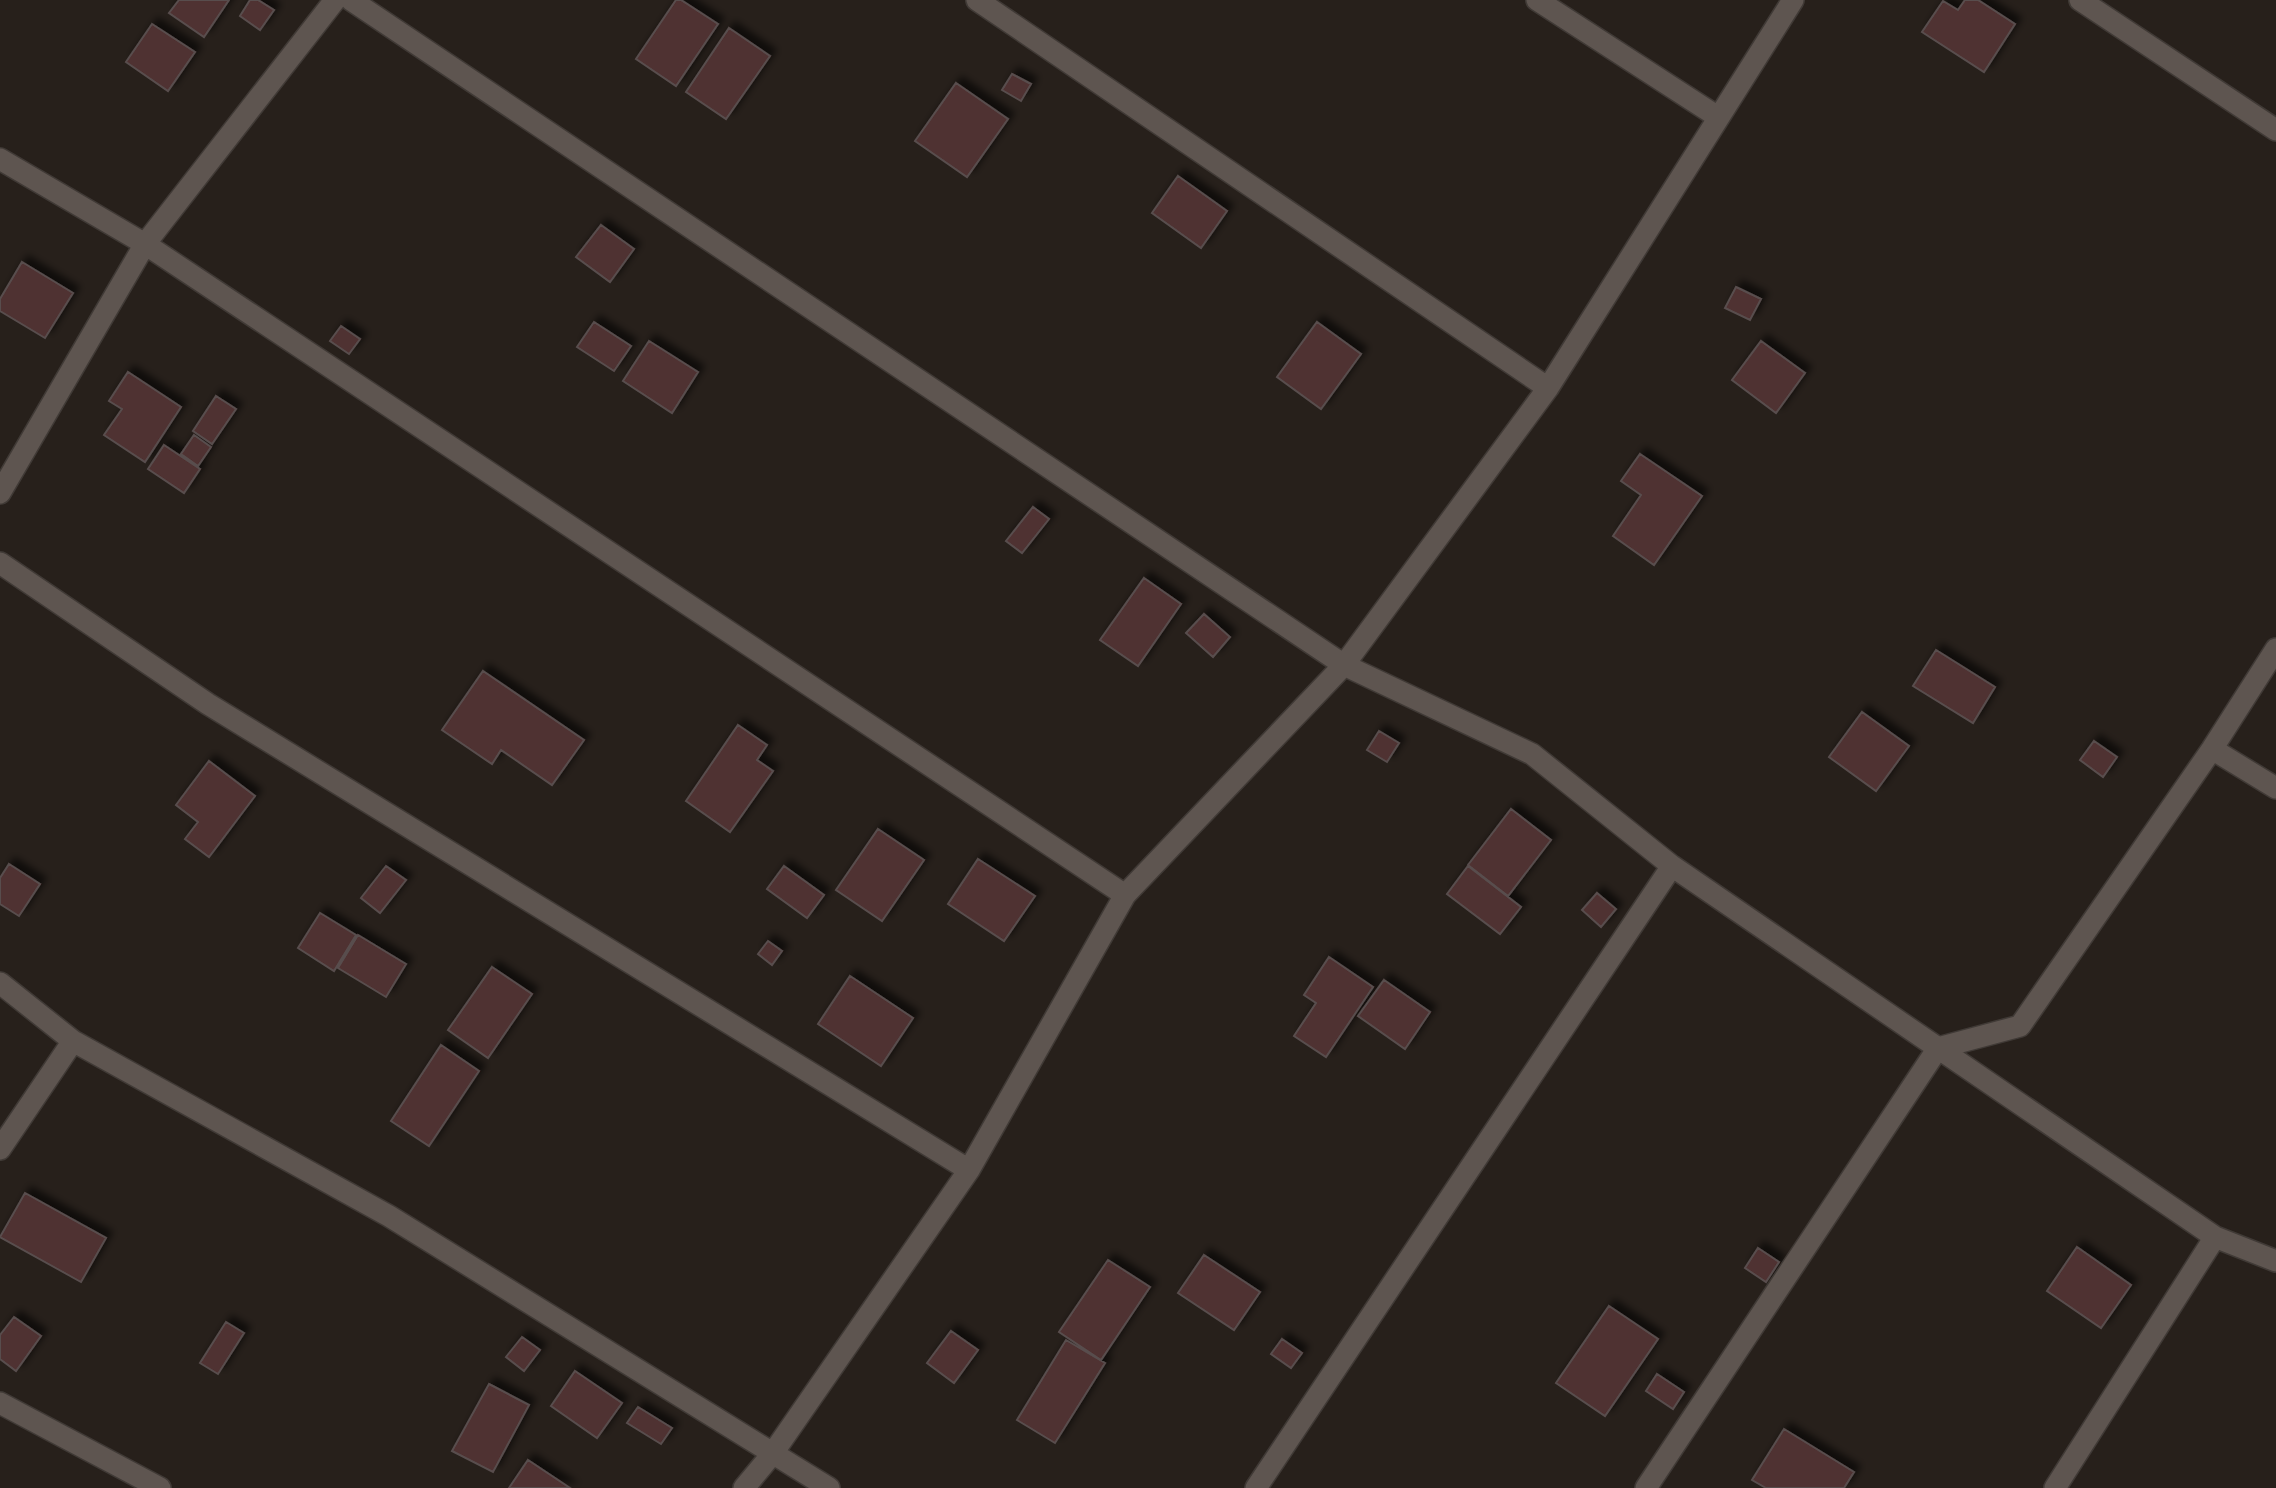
<svg xmlns="http://www.w3.org/2000/svg" width="2276" height="1488" viewBox="0 0 2276 1488" font-family="'Fira Sans',sans-serif">
  <style>
    .building { fill: #4f3030; stroke: #594e4e; stroke-width: 2; filter: url(#shadow) }
    .lines { fill: none; stroke-linecap: round; stroke-linejoin: round }
    .minor-casing { stroke: #403a36; stroke-width: 24 }
    .minor { stroke: #5e5550; stroke-width: 21 }
  </style>
  <defs>
    <filter id="shadow"><feDropShadow dx="6" dy="-6" stdDeviation="3.5" flood-color="#0009"/></filter>
  </defs>
  <rect width="100%" height="100%" fill="#27201b"/>
  <path class="building" d="M179,0H229L204,37L169,13Z
    M250,0H258L274,10L260,30L240,16Z
    M676,0H681L718,24L676,86L636,59Z
    M1965,0H1978L2015,24L1984,72L1922,32L1943,1L1958,10Z
    M152,24L195,52L168,91L126,62Z
    M729,28L770,56L726,119L686,92Z
    M1012,74L1031,84L1021,101L1002,90Z
    M956,83L1008,119L967,177L915,141Z
    M1178,176L1227,211L1201,248L1152,213Z
    M601,225L634,249L610,282L576,257Z
    M22,262L73,293L45,338L0,311V299Z
    M1736,287L1761,299L1750,320L1725,308Z
    M594,322L631,346L614,371L577,347Z
    M1317,322L1361,354L1321,409L1277,377Z
    M341,326L360,339L349,354L330,341Z
    M649,341L698,372L672,413L623,381Z
    M1761,341L1805,373L1776,413L1732,380Z
    M128,372L181,407L145,462L104,435L122,409L109,401Z
    M216,396L236,409L212,444L193,431Z
    M194,435L211,447L198,466L181,454Z
    M164,445L200,469L184,493L148,469Z
    M1640,454L1702,496L1654,565L1613,536L1641,495L1621,481Z
    M1033,507L1049,519L1022,553L1006,541Z
    M1144,578L1181,604L1138,666L1100,640Z
    M1204,614L1230,637L1213,657L1186,633Z
    M1936,650L1995,687L1973,723L1913,686Z
    M483,671L584,740L552,785L501,750L492,764L442,730Z
    M1862,712L1909,746L1876,791L1829,757Z
    M738,725L767,745L757,760L773,771L730,832L686,801Z
    M1379,731L1399,743L1387,762L1367,750Z
    M2094,741L2117,757L2103,777L2080,760Z
    M209,761L255,796L209,857L185,839L198,822L176,805Z
    M1511,809L1551,840L1508,896L1468,865Z
    M878,829L924,860L882,921L836,890Z
    M978,859L1035,896L1004,941L948,904Z
    M9,864L40,884L19,916L0,904V878Z
    M386,866L406,880L380,913L361,898Z
    M784,866L824,895L807,918L767,889Z
    M1468,866L1521,907L1500,934L1447,894Z
    M1597,893L1616,909L1601,927L1582,910Z
    M320,913L356,935L334,971L298,948Z
    M358,935L406,964L386,997L338,968Z
    M768,941L782,951L772,965L758,954Z
    M1329,957L1373,987L1326,1057L1294,1036L1316,1003L1304,995Z
    M492,967L532,994L488,1058L448,1030Z
    M850,976L913,1018L881,1066L818,1024Z
    M1384,980L1430,1012L1405,1049L1358,1016Z
    M441,1045L479,1071L429,1146L391,1121Z
    M25,1193L106,1238L81,1282L0,1237Z
    M2077,1247L2131,1285L2101,1328L2047,1291Z
    M1758,1248L1779,1262L1766,1282L1745,1268Z
    M1204,1255L1260,1292L1234,1330L1178,1293Z
    M1108,1260L1150,1287L1101,1360L1059,1332Z
    M1609,1306L1658,1339L1605,1416L1556,1383Z
    M14,1317L41,1336L16,1371L0,1359V1335Z
    M226,1322L244,1333L218,1374L200,1363Z
    M951,1331L978,1350L954,1383L927,1363Z
    M522,1337L540,1350L524,1371L506,1357Z
    M1282,1339L1302,1353L1291,1368L1271,1354Z
    M1066,1340L1105,1363L1055,1443L1017,1420Z
    M575,1371L622,1403L597,1438L551,1406Z
    M1657,1374L1684,1392L1673,1409L1646,1391Z
    M489,1384L529,1405L493,1472L452,1451Z
    M638,1407L672,1428L661,1444L627,1423Z
    M1784,1429L1854,1472L1844,1488H1766L1752,1480Z
    M528,1460L570,1488H509Z"/>
  <g class="lines">
    <g class="minor-casing">
      <path id="minor" d="M351,0L1344,665L1532,754L1672,866L1938,1048L2215,1237L2276,1261
        M977,0L1548,388
        M1537,0L1718,117
        M2080,0L2276,130
        M0,159L145,244L1125,895
        M0,493L145,244L335,0
        M0,563L208,704L969,1170
        M2212,749L2276,788
        M0,983L73,1041L389,1216L829,1488
        M0,1149L73,1041
        M0,1403L160,1488
        M744,1488L773,1453L969,1170L1125,895L1344,665L1548,388L1793,0
        M1256,1488L1672,866
        M1646,1488L1938,1048L2020,1026L2212,749L2276,649
        M2055,1488L2215,1237"/>
    </g>
    <use href="#minor" class="minor"/>
  </g>
</svg>
